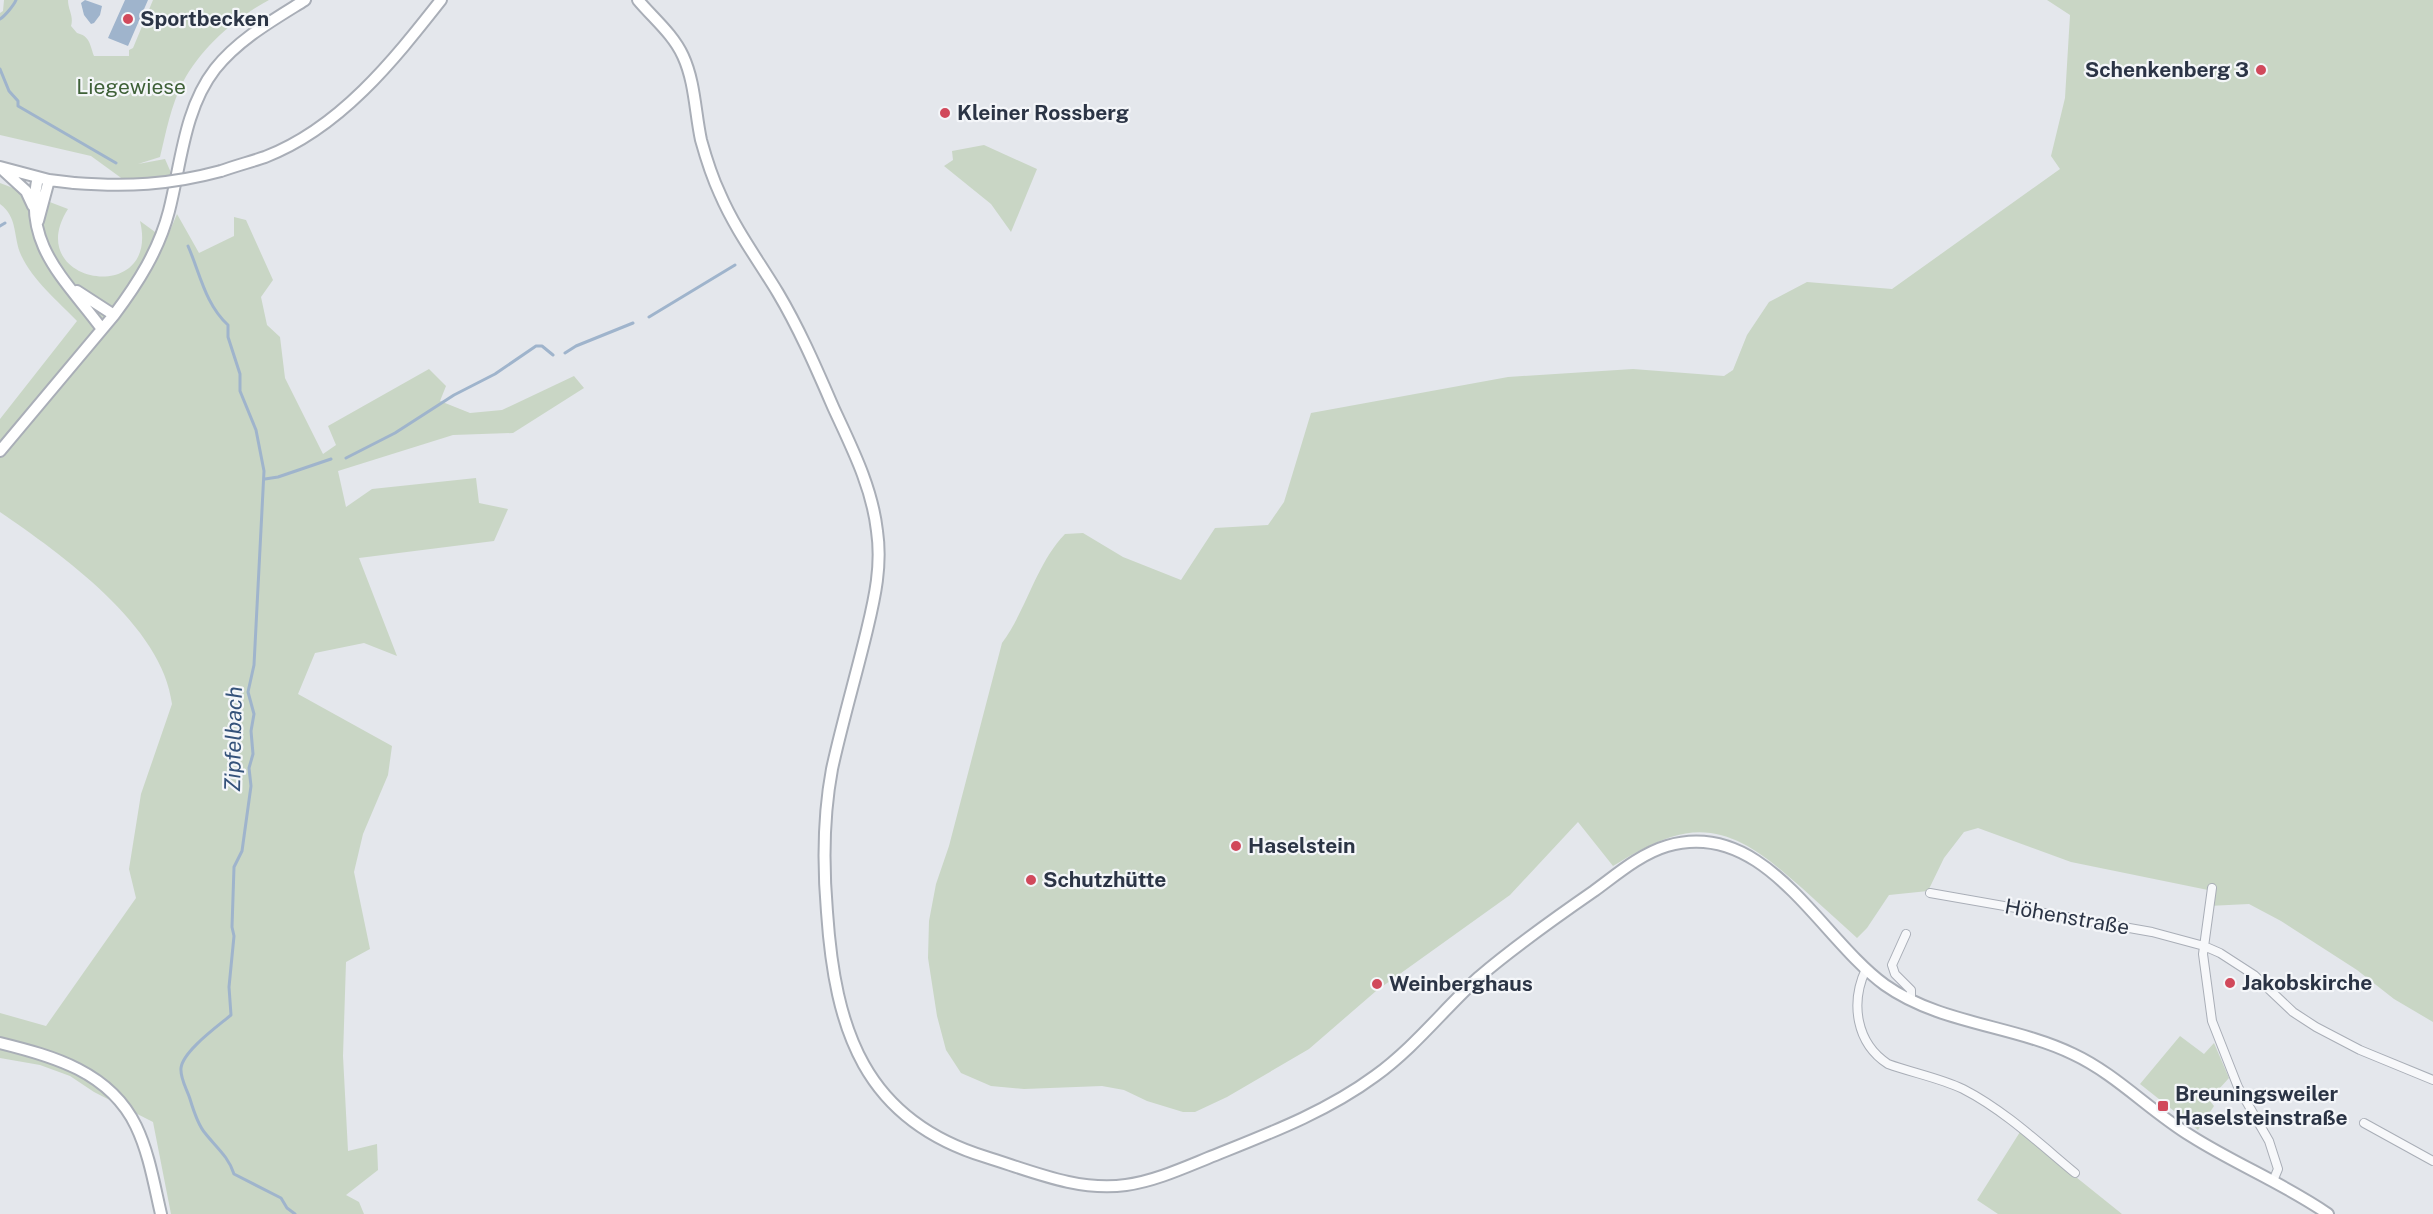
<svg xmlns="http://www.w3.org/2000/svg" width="2433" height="1214" viewBox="0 0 2433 1214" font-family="'Public Sans',sans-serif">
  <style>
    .green { fill: #c9d6c5 }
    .water { fill: #9fb4cc }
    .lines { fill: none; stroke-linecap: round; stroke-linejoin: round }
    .stream { stroke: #9fb4cc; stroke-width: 3 }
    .street-casing { stroke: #a9aeb7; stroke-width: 10 }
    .secondary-casing { stroke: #a9aeb7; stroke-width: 14 }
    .street { stroke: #f7f8fa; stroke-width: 8 }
    .secondary { stroke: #fff; stroke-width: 10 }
    .secondary-bridge-casing { stroke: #a9aeb7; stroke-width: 14; stroke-linecap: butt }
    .secondary-bridge { stroke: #fff; stroke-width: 10 }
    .poi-dot { fill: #d1495b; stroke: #f4f6f9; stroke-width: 2 }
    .labels { text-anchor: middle; stroke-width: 4.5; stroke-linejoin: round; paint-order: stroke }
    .poi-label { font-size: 21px; font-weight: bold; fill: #2b3445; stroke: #f4f6f9; text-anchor: start }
    .park-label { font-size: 21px; fill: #3f6138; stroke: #f4f6f9 }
    .street-label { font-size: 21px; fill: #2b3445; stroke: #f4f6f9 }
    .water-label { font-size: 22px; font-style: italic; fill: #34527a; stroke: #f4f6f9 }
  </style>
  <rect width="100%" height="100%" fill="#e4e7ec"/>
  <path class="green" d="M4,0H68C68,10 74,16 71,26L77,33C90,36 90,45 94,56H129V50L133,48L153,0H269C235,18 201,48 183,82C171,105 166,132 160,157L138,164L165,159L172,175L124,180L91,156L0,135V13L3,11Z
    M2047,0H2433V1022L2394,999L2357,970L2281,921L2249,904L2208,906V890L2071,862L1978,828L1964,832L1944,858L1928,891L1889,895L1867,928L1857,938C1839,921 1820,905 1802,888C1764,855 1725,819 1671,837C1650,844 1631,855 1613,866L1578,822L1510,895L1376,991L1309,1049L1227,1097L1195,1112H1183L1147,1101L1124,1090L1102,1086L1024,1089L991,1086L961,1073L946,1050L937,1016L928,958L929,921L936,884L949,846L1002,643C1027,609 1036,564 1065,534L1083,533L1123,557L1181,580L1215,528L1268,525L1284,502L1311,413L1508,377L1633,369L1724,376L1733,370L1747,335L1769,302L1807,282L1892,289L2060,169L2051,156L2065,98L2070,15Z
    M984,145L1037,169L1011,232L991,204L944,166L953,160L952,151Z
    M0,183L68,209C20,284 161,308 140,221L166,240L177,214L199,253L234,236V217L246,220L273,280L261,297L267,325L280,337L285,378L323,454L336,445L328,426L429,369L446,386L440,401L470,413L502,410L574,376L584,388L513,433L453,435L338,471L346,507L372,489L476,478L479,503L508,509L494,541L359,558L397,656L364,643L315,653L298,694L392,746L388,775L363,834L354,872L370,949L346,962L343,1056L348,1151L377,1144L378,1170L346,1195L359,1202L364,1214H171L153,1122L94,1092L70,1076L40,1065L0,1058V1013L46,1026L136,898L129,869L141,794L172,704C163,626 61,554 0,512V419L77,321C58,301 33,281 21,255C13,237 18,217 0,204Z
    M2180,1036L2204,1054L2214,1043L2229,1078L2209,1100L2214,1106L2198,1130L2140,1084Z
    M2020,1132L2122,1214H1998L1977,1200Z"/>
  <path class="water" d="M85,0L102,6L100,15L94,23L91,24L84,15L81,3Z
    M125,0H148L128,46L108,38Z"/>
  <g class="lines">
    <path class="stream" d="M0,19C5,16 14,5 16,0
      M0,69L9,91L18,101V106L116,163
      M0,226L5,223
      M188,246C200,273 205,304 228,325V337L240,374V391L256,430L264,471L254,665L248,692L254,714L251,731L253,754L249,768L251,786L242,851L234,867L232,927L234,936L229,987L231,1015C218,1026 183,1051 181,1068C180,1079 187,1089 190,1099C193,1109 198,1125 205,1133C215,1146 229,1157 234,1174L281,1198L287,1208L295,1214
      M649,317L735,265
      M565,353L576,346L633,323
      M346,458L395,433L454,395L495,374L536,346H542L553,355
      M265,479L278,477L331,459"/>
    <g class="street-casing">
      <path id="street" d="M2212,888L2203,954L2212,1021L2238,1087L2269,1141L2278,1169L2273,1181
        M1930,893L2152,932L2204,946L2220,953L2254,975L2293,1012L2316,1027L2360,1050L2433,1080
        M1906,934L1892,965L1895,974L1911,990V1000
        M1866,969C1850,1003 1856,1043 1888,1064C1913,1073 1940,1078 1963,1089C2004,1110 2040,1144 2075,1173
        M2364,1123L2433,1161"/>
    </g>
    <g class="secondary-casing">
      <path id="secondary" d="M638,0C653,18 673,34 683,56C695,82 695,112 701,140C706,158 712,177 720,194C735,229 758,260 778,293C800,330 817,370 834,409C852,448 872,487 877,531C882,565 875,597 867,630C856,676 842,723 832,769C823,817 823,865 827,912C835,1029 864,1120 986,1157C1031,1171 1079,1192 1126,1185C1154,1181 1181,1169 1208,1158C1265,1135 1325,1113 1375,1076C1414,1048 1444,1009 1479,977C1515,946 1555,918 1594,891C1616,875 1640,854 1667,846C1765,817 1819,937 1885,985C1940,1024 2013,1025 2073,1054C2116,1074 2150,1111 2191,1136C2235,1164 2285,1184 2328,1214
        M0,167L49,180L74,183
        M3,170L26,191L33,206
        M221,171C235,166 250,162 265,157C340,128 393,61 441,0
        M38,177C22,245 66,280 102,329
        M38,221L49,180
        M77,291L114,315
        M0,451L114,315C138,283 159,250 169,211C181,164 184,109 215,69C239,39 273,20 305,0
        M0,1043C53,1056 110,1072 136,1126C149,1153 154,1184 161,1214"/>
    </g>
    <use href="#street" class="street"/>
    <use href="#secondary" class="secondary"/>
    <g class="secondary-bridge-casing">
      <path id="secondary-bridge" d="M74,183C127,187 169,185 221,171"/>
    </g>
    <use href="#secondary-bridge" class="secondary-bridge"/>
  </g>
  <g class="poi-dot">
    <circle cx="128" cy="19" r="6"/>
    <circle cx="2261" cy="70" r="6"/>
    <circle cx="945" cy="113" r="6"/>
    <circle cx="1236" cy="846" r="6"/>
    <circle cx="1031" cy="880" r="6"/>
    <circle cx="2230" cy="983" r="6"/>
    <circle cx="1377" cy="984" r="6"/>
    <rect x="2157" y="1100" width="12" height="12" rx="3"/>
  </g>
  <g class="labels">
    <g class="poi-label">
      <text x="140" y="26">Sportbecken</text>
      <text x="2249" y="77" text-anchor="end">Schenkenberg 3</text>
      <text x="957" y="120">Kleiner Rossberg</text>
      <text x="1248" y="853">Haselstein</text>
      <text x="1043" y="887">Schutzhütte</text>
      <text x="2242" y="990">Jakobskirche</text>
      <text x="1389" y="991">Weinberghaus</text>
      <text x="2175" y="1101">Breuningsweiler<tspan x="2175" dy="24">Haselsteinstraße</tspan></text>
    </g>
    <g class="park-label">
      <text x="131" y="94">Liegewiese</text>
    </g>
    <g class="street-label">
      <text transform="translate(2067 917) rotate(10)" y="7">Höhenstraße</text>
    </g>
    <g class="water-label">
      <text transform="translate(233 739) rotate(-89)" y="8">Zipfelbach</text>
    </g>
  </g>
</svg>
